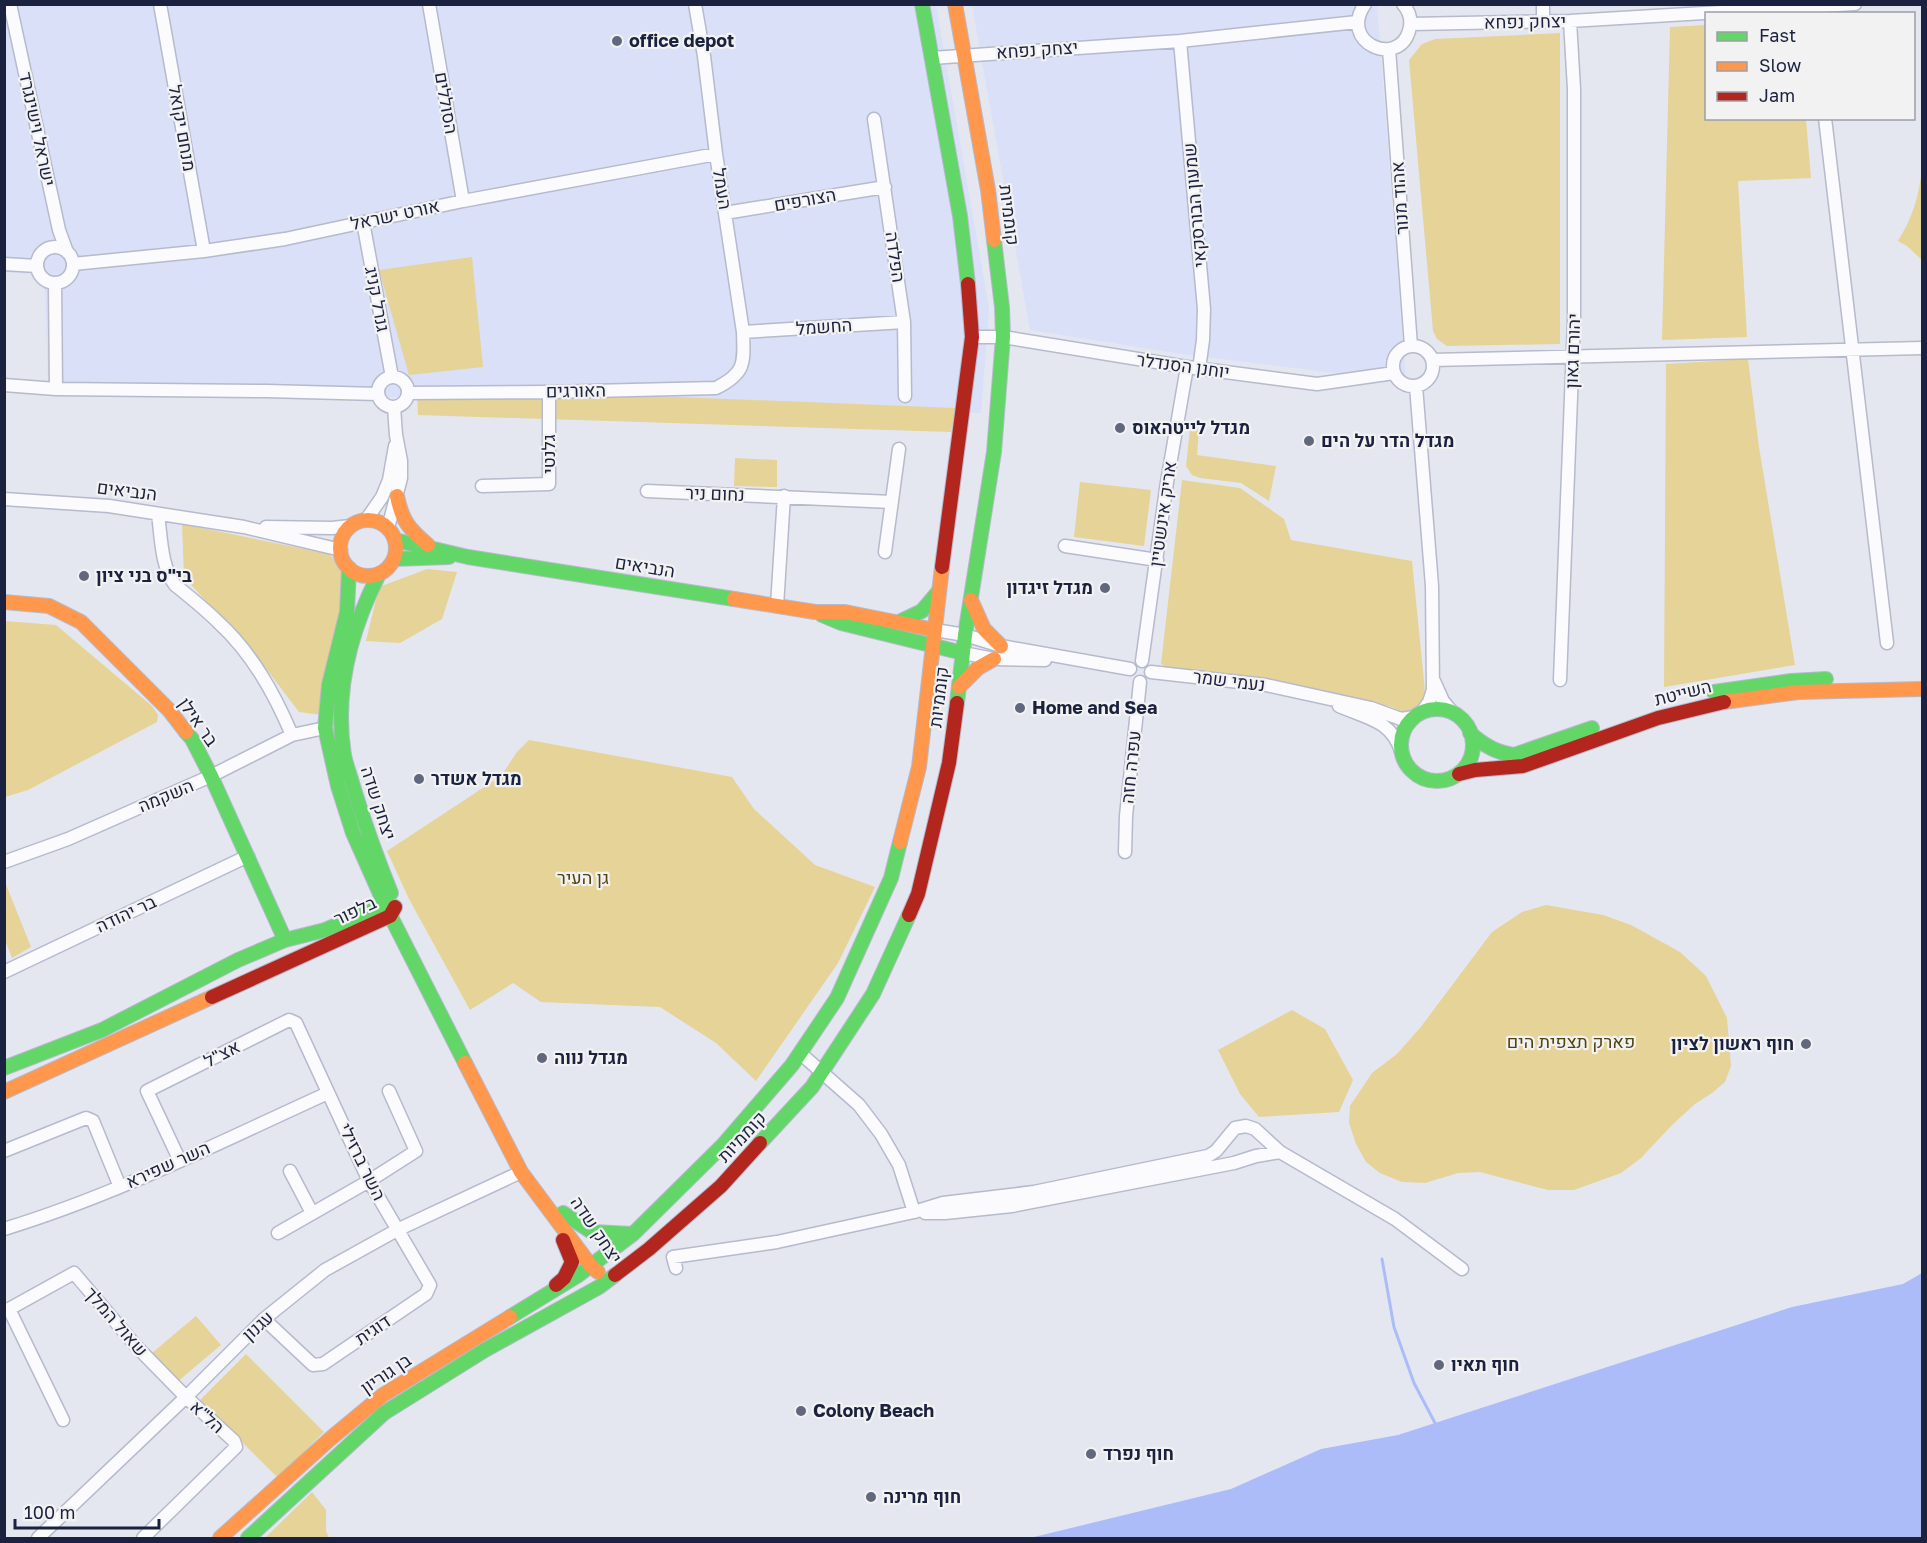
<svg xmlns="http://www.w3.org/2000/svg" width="1927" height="1543" viewBox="0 0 1927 1543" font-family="'Golos Text',Heebo,sans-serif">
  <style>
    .built { fill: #d9e0f7 }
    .green { fill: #e5d397 }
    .water { fill: #acbcf8 }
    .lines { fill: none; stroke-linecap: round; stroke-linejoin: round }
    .stream { stroke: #acbcf8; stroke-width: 3 }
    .street-casing { stroke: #b5bacc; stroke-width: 15 }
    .fast-casing { stroke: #b5bacc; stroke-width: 16 }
    .slow-casing { stroke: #b5bacc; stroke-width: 16 }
    .jam-casing { stroke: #b5bacc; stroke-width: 16 }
    .street { stroke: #fbfbfd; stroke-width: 12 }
    .fast { stroke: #63d668; stroke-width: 14 }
    .slow { stroke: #ff974d; stroke-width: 14 }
    .jam { stroke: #b3261e; stroke-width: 14 }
    .poi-dot { fill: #61677d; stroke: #f2f2f2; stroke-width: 2 }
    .labels { text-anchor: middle; stroke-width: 4.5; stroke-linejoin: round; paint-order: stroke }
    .street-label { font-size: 18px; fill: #1b223f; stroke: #f2f2f2 }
    .poi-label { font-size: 18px; font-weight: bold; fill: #1b223f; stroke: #f2f2f2; text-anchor: start }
    .park-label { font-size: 18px; fill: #52430c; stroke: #f2f2f2 }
  </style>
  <rect width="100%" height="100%" fill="#e4e7f0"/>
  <path class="built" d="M4,5H936L989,308L981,413L415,398L48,384L45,290L31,274L5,272Z
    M972,5H1377L1406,382L1182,354L1030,330Z"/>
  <path class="green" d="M1706,25V118L1806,119L1811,178L1738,181L1747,337L1662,340L1670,27Z
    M1560,33V344L1447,346L1437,339L1433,331L1409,60L1422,44L1435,39Z
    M1922,168V260L1907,246L1898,241C1913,217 1919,196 1922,168Z
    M472,257L483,367L409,375L379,270Z
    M1748,359L1759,447L1795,665L1664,687L1666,364Z
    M417,390L549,392L956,408L951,432L418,415Z
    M1190,429H1199L1197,455L1276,466L1269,501L1241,483L1200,478L1192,475L1186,466Z
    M735,458L777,460V487L734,486Z
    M1182,480L1240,488L1284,519L1291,540L1412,561L1425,691C1424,704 1415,710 1404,713L1392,707L1299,686L1175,670L1167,668L1161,664Z
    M1080,482L1151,490L1144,546L1074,537Z
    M182,524L329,554L340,564L344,573L346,595L322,715L299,712L258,658L184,577Z
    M427,569L457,572L442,619L400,643L366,641L379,587Z
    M5,621L56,625L152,706L158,715L157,722L28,790L5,797Z
    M529,740L732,777L754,809L815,865L875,887L838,963L756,1081L716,1043L660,1007L541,1002L513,983L470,1010L409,899L387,851L501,776L517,752Z
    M5,882L31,947L12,958L5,940Z
    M1546,905L1603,915L1631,925L1680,952L1706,976L1727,1018L1731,1066L1725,1082L1712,1093L1695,1104L1672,1125L1641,1158L1621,1173L1574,1190H1548L1480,1172L1458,1173L1425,1183L1402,1182L1380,1173L1366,1162L1356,1144L1349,1123L1350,1106L1372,1073L1397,1054L1420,1028L1492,932L1522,912Z
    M1292,1010L1325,1029L1353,1080L1339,1112L1259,1117L1240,1094L1218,1050Z
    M196,1316L221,1345L177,1382L152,1353Z
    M246,1354L324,1432L278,1478L200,1400Z
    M312,1492L326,1510V1531L329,1538H265Z"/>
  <path class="water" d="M1922,1273V1538H1030L1231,1489L1321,1449L1398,1435L1792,1307L1903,1284Z"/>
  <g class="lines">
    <path class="stream" d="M1382,1259L1394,1327L1414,1383L1435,1423"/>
    <g class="street-casing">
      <path id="street" d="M10,4L59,230L67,252
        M160,4L204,251
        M429,4L463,201
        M1365,4C1338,43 1398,68 1409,31C1412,21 1410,12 1403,4
        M1543,4V21
        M1411,24L1570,21L1855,4
        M1180,41L1204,309L1203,340L1199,369
        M1389,49L1411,346
        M932,58L1180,41L1357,22
        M1825,118L1887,643
        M874,119L904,322L905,396
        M725,213L885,187
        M363,222L392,377
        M37 265a18 18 0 1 1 36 0a18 18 0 1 1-36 0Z
        M4,264L37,266
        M73,264L204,251L285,239L463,201L716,154
        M55,283L56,389
        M743,332L904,322
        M972,337H1003L1187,367L1317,384L1394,373
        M1393 366a20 20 0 1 1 40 0a20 20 0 1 1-40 0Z
        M1432,360L1922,348
        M378 392a15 15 0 1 1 30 0a15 15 0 1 1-30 0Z
        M4,385L56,389L266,391L378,394
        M1416,386L1432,586L1433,690L1429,702L1422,712
        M408,393L549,392L716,388C746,373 744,363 743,332L716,154L704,56L695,4
        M482,486L549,484V392
        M647,491L892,502
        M4,499L109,506L244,527L341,550
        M158,514C161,536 161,567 175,585C190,597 205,609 218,622C252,653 274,693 292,735
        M366,520L382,497L389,480L395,446
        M266,527L332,528L350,526
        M388,528L401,478V461L396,435L394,407
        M1065,546L1157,560
        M885,552L899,449
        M777,606L784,496
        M935,630L965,635L1001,646L1130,669
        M963,653L994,659L1045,660
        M1142,661L1167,482L1187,367
        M1151,672L1266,685L1371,708L1401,719L1414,717
        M1560,680L1574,320V89L1570,21
        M1434,681L1443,701L1453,713
        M1339,706C1366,718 1391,720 1401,751
        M1125,852L1126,816L1140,682
        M4,862L68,839L211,776L292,735L325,728
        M4,972L248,856
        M800,1053L859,1105L881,1134L899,1165L914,1212
        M4,1151L86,1118L93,1121L120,1187
        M180,1161L147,1091L289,1020L296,1023L369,1181L430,1285L426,1294L323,1364L313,1365L264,1319
        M290,1171L312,1213
        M925,1213H945L1012,1206L1234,1163L1256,1156L1280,1152
        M4,1229C116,1195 222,1141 328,1093
        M278,1233L369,1181L416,1151L389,1091
        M676,1268L673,1257L777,1242L914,1212L943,1203L1034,1192L1198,1158L1208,1156L1216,1151L1235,1128L1246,1126L1255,1129L1280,1152L1395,1219L1462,1269
        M9,1309L63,1420
        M4,1310L9,1309L74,1273L136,1346L186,1397L234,1441L236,1447L143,1538
        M38,1538L186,1397L264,1319L325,1270L397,1230L521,1172"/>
    </g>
    <g class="fast-casing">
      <path id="fast" d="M922,4L960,216L968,284
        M395,540L468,557L734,599
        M394,559L449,557
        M349,568L347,612L329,685L325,728L338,786L353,833L385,905L465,1063
        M379,574C351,629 334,692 344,755C346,765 350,775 353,786C364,822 377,858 391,893
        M822,615L841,623L963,653
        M899,622L922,611L939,591
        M1714,692L1791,681L1826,679
        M957,703L965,635L994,452L1003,337L1002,307L994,240
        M1401 745a36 36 0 1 1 72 0a36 36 0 1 1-72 0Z
        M186,732L192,739L211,776L285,940
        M1470,733C1483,745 1496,753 1514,755L1592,728
        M4,1068L102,1030L238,960L285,940L325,930L385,905L395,907
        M760,1143L812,1087L873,994L909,915
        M563,1213L592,1232L633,1234
        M510,1317L577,1276L633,1234L723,1145L792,1065L837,998L891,878L900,842
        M248,1538L384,1413L485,1350L599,1287L615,1275"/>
    </g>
    <g class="slow-casing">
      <path id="slow" d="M955,4L988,190L994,240
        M397,496C402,521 409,529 428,545
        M340 548a28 28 0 1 1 56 0a28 28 0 1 1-56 0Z
        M734,599L815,612H845L935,630
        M971,600L984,629L1001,646
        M4,602L49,606L81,622L169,710L186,732
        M959,687L978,668L994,659
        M1724,702L1799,692L1922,689
        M900,842L919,767L942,567
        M465,1063L521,1172L591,1266L598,1272
        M4,1092L212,997
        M220,1538L330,1439L383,1395L510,1317"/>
    </g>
    <g class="jam-casing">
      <path id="jam" d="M942,567L972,337L968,284
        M1459,774L1475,770L1523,766L1658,718L1724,702
        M909,915L918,894L949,763L957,703
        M212,997L390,916L395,907
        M615,1275L649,1249L721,1186L760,1143
        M556,1285L564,1278L572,1262L563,1240"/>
    </g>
    <use href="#street" class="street"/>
    <use href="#fast" class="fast"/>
    <use href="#slow" class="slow"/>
    <use href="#jam" class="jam"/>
  </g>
  <g class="poi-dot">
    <circle cx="617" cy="41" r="6"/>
    <circle cx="1120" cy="428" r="6"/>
    <circle cx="1309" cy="441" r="6"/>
    <circle cx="84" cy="576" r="6"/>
    <circle cx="1105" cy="588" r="6"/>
    <circle cx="1020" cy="708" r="6"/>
    <circle cx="419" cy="779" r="6"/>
    <circle cx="1806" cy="1044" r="6"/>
    <circle cx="542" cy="1058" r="6"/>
    <circle cx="1439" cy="1365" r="6"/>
    <circle cx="801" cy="1411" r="6"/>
    <circle cx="1091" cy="1454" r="6"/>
    <circle cx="871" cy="1497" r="6"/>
  </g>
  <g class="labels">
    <g class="street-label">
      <text transform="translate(1525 22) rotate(-1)" y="6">יצחק נפחא</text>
      <text transform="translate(1037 50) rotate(-4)" y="6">יצחק נפחא</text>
      <text transform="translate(446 103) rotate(80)" y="6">הסוללים</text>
      <text transform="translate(182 128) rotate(80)" y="6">מנחם יקואל</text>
      <text transform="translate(37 129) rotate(78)" y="6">ישראל וישינגרד</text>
      <text transform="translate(722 189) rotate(81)" y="6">העמל</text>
      <text transform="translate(1400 198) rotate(-94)" y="6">אהוד מנור</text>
      <text transform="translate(805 200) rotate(-10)" y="6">הצורפים</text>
      <text transform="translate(1195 205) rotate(-95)" y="6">שמעון הבורסקאי</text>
      <text transform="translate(395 215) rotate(-12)" y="6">אורט ישראל</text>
      <text transform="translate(1009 215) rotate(83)" y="6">קוממיות</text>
      <text transform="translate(895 257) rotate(82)" y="6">הפלדה</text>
      <text transform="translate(377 299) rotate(79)" y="6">גנרל קניג</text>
      <text transform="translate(824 327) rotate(-4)" y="6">החשמל</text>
      <text transform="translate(1573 351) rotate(-88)" y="6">יהורם גאון</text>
      <text transform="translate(1183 366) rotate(8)" y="6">יוחנן הסנדלר</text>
      <text transform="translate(576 391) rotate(-1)" y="6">האורגים</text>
      <text transform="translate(549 454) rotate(-90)" y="6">גלנטי</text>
      <text transform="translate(127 491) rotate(7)" y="6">הנביאים</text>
      <text transform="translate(715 494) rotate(2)" y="6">נחום ניר</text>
      <text transform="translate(1163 514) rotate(-82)" y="6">אריק אינשטיין</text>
      <text transform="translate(645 567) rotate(9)" y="6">הנביאים</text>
      <text transform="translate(1229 681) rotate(7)" y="6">נעמי שמר</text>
      <text transform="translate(1683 693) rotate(-14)" y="6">השייטת</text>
      <text transform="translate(939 697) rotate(-83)" y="6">קוממיות</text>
      <text transform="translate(198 722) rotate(55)" y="6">בר אילן</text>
      <text transform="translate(1131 767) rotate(-84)" y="6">עפרה חזה</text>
      <text transform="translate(166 796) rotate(-23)" y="6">השקמה</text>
      <text transform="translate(378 803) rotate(72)" y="6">יצחק שדה</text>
      <text transform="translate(355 911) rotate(-25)" y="6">בלפור</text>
      <text transform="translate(126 914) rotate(-25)" y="6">בר יהודה</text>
      <text transform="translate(222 1054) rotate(-27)" y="6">אצ"ל</text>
      <text transform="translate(742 1137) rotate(-47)" y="6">קוממיות</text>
      <text transform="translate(362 1162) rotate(64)" y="6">השר ברזילי</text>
      <text transform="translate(168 1165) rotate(-24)" y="6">השר שפירא</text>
      <text transform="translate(596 1230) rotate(56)" y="6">יצחק שדה</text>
      <text transform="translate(116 1322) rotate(49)" y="6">שאול המלך</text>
      <text transform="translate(258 1326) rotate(-42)" y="6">עגנון</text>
      <text transform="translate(373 1330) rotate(-34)" y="6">דוגית</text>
      <text transform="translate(386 1374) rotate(-34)" y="6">בן גוריון</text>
      <text transform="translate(207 1417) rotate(42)" y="6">הל"א</text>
    </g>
    <g class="poi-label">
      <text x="629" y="47">office depot</text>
      <text x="1132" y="434">מגדל לייטהאוס</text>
      <text x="1321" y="447">מגדל הדר על הים</text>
      <text x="96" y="582">בי"ס בני ציון</text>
      <text x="1093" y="594" text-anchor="end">מגדל זיגדון</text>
      <text x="1032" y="714">Home and Sea</text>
      <text x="431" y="785">מגדל אשדר</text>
      <text x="1794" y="1050" text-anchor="end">חוף ראשון לציון</text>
      <text x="554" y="1064">מגדל נווה</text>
      <text x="1451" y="1371">חוף תאיו</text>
      <text x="813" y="1417">Colony Beach</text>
      <text x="1103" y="1460">חוף נפרד</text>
      <text x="883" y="1503">חוף מרינה</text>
    </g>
    <g class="park-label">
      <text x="583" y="884">גן העיר</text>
      <text x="1571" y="1048">פארק תצפית הים</text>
    </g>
  </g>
  <rect width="1927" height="1543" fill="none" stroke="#1b223f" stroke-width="12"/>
  <rect x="1705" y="12" width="210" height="108" fill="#f2f2f2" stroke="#9c9faa" stroke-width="1.5"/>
  <rect x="1717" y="32" width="30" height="9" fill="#63d668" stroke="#9c9faa" stroke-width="1.5"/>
  <text x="1759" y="42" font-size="18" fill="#1b223f">Fast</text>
  <rect x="1717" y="62" width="30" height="9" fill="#ff974d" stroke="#9c9faa" stroke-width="1.5"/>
  <text x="1759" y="72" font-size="18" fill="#1b223f">Slow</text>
  <rect x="1717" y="92" width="30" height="9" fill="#b3261e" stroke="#9c9faa" stroke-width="1.5"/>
  <text x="1759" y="102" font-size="18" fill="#1b223f">Jam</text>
  <path d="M15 1519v9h144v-9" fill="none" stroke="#1b223f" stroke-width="3"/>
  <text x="24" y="1519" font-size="18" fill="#1b223f" stroke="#f2f2f2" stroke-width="4.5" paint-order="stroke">100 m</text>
</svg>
